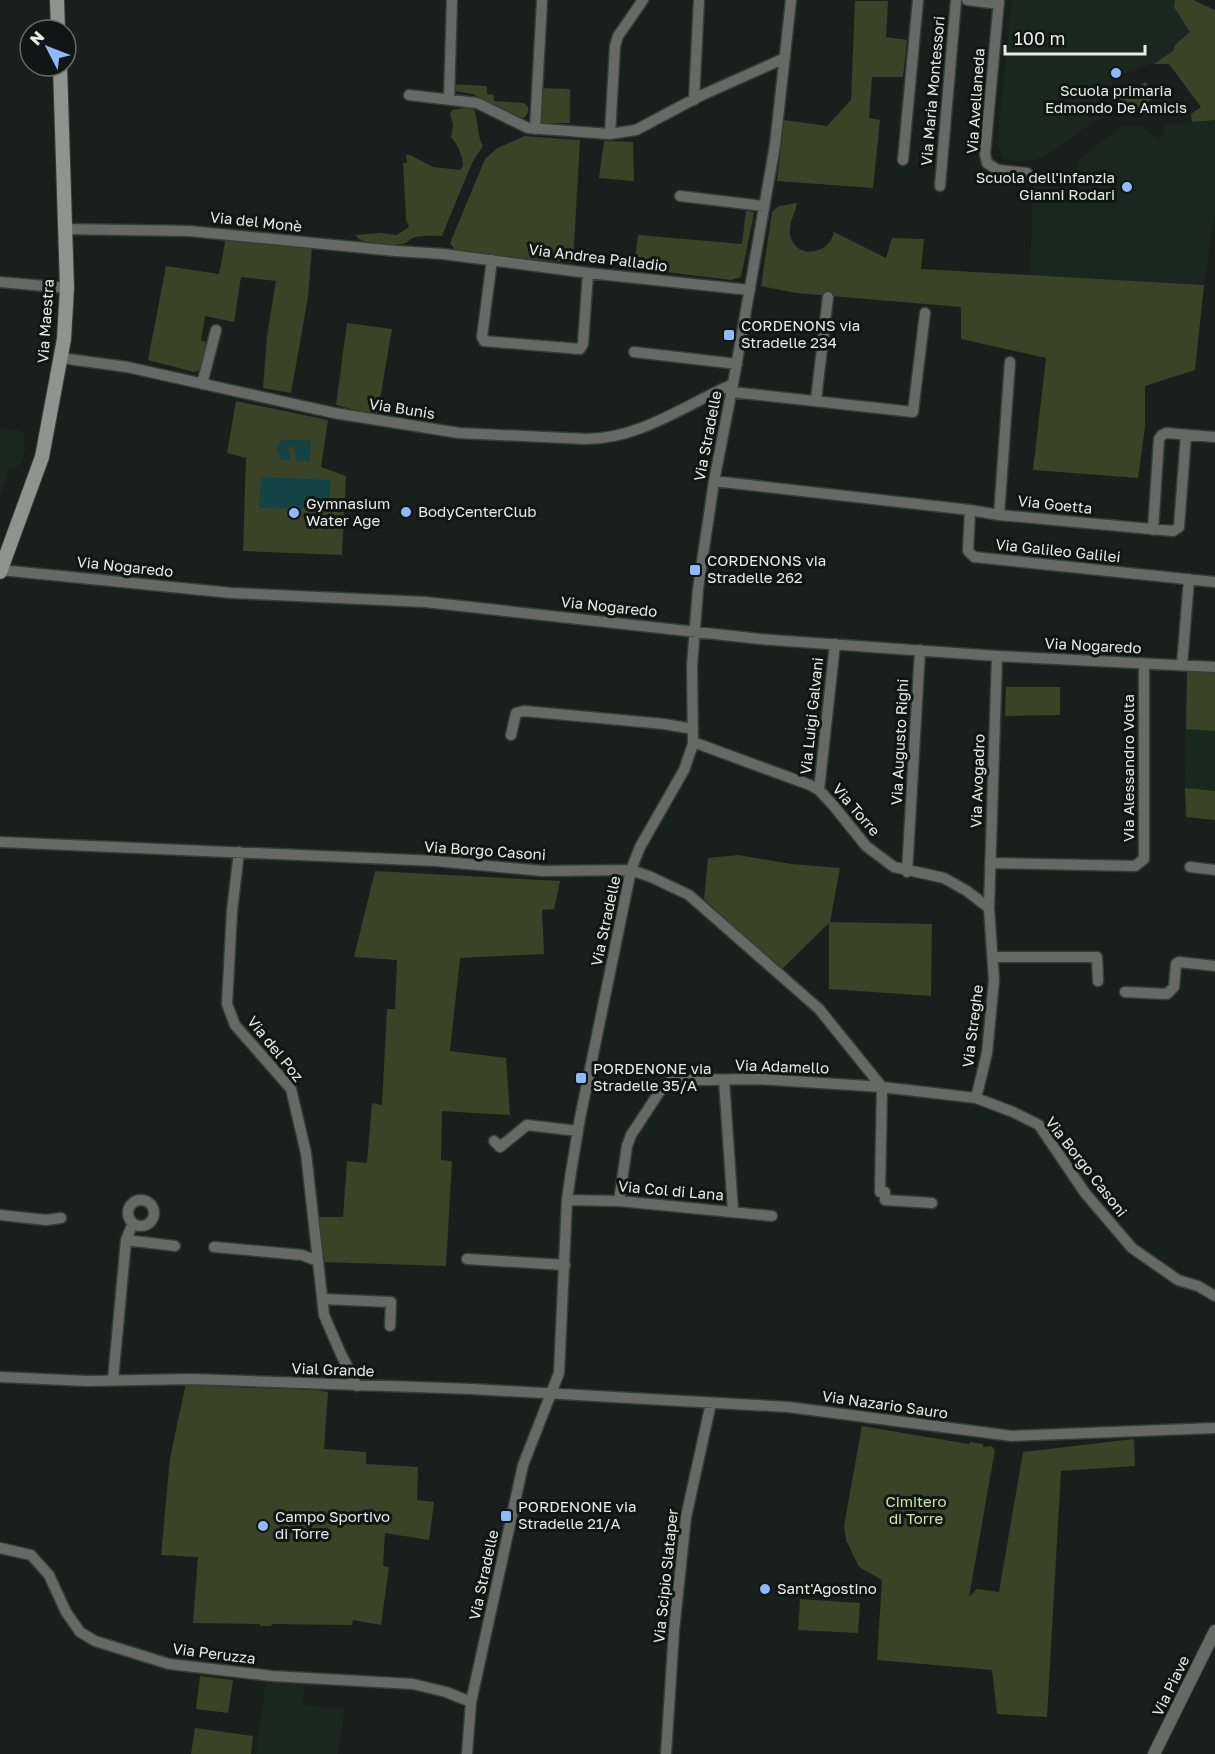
<svg xmlns="http://www.w3.org/2000/svg" width="1215" height="1754" viewBox="0 0 1215 1754" font-family="'Golos Text',sans-serif">
  <style>
    .built { fill: #1a2720 }
    .green { fill: #3a4326 }
    .water { fill: #144346 }
    .lines { fill: none; stroke-linecap: round; stroke-linejoin: round }
    .minor-casing { stroke: #363c39; stroke-width: 13 }
    .tertiary-casing { stroke: #363c39; stroke-width: 14 }
    .secondary-casing { stroke: #363c39; stroke-width: 16 }
    .minor { stroke: #666966; stroke-width: 10 }
    .tertiary { stroke: #666966; stroke-width: 12 }
    .secondary { stroke: #909490; stroke-width: 14 }
    .poi-dot { fill: #8fb8fd; stroke: #101613; stroke-width: 2 }
    .labels { text-anchor: middle; stroke-width: 6; stroke-linejoin: round; paint-order: stroke }
    .street-label { font-size: 15px; fill: #e7ebe9; stroke: #101613 }
    .poi-label { font-size: 15px; fill: #e7ebe9; stroke: #101613; text-anchor: start }
    .park-label { font-size: 15px; fill: #cfe49f; stroke: #101613 }
  </style>
  <rect width="100%" height="100%" fill="#191f1c"/>
  <path class="built" d="M1012,0H1193L1215,10V212L1204,285L1030,275L1033,186L1080,189L1078,160L1122,126L1136,125L1146,130L1157,139L1163,134L1165,125L1192,122L1191,114L1201,107L1169,64H1150L1117,77L1103,97L1099,118L1043,158L1019,162L1003,158L997,144Z
    M0,428L24,432L25,450L20,465L8,471L0,497Z
    M1187,671L1215,673V791L1185,788Z
    M266,1679L305,1682L302,1705L345,1709L338,1754H256Z"/>
  <path class="green" d="M1175,0H1193L1215,10V120L1192,122L1191,114L1201,107L1169,64H1154L1174,50V46L1190,32L1174,7Z
    M855,1H888L886,37L907,40L903,77H872L869,118L880,120L873,188L777,181L784,120L827,126L851,100Z
    M1145,82L1153,88L1154,96L1152,99L1129,114H1123L1118,105L1120,99Z
    M452,84L487,86V94L494,95V101L524,103L528,107V112L525,117L520,119L473,94L454,91Z
    M539,88L570,89V123H542L539,121Z
    M473,107C479,120 476,133 483,146L473,161L462,187L442,236C434,236 421,235 413,238C409,239 409,241 405,243C393,247 363,246 355,235L381,233L397,235L409,227L406,219L403,163H407L406,155H410L433,167L460,170L463,166C464,159 457,142 451,138L453,125L450,114L452,110Z
    M524,136L580,140L573,263L465,253L455,250L450,243L485,159L496,149Z
    M604,141L633,142L634,181L599,178Z
    M797,203C795,215 788,223 790,235C796,261 830,254 834,232L886,258L892,238L924,239L921,269L1204,285L1195,370L1145,386V427L1138,478L1033,470L1046,358L961,339V307L796,293L761,286L772,212L779,206Z
    M746,210L754,213L741,277L731,280L634,268L638,235L742,244Z
    M226,237L312,247L308,297L291,393L263,388L267,336L276,281L241,277L234,322L205,316L201,341L206,342L200,370L194,372L148,360L166,266L219,274Z
    M347,323L392,329L377,416L336,405Z
    M236,401L328,420L321,467L346,476L342,555L243,551L246,458L227,453Z
    M1187,671L1215,673V731L1186,729Z
    M1006,687H1060V715L1005,716Z
    M1185,788L1215,791V820L1186,817Z
    M738,855L791,864L840,868L830,922L932,924L931,996L829,989V923L781,970L704,899L708,858Z
    M375,871L560,881L554,909L542,910L544,954L460,958L450,1051L506,1058L510,1115L442,1111L441,1160L452,1161L446,1266L322,1262L317,1217H343L347,1161L367,1163L372,1103L382,1105L387,1009H395L397,960L354,957Z
    M186,1383L229,1387L316,1390L328,1392L324,1449L366,1452V1464L418,1467L417,1500L434,1502L429,1540L385,1533L383,1566L389,1567L381,1625L353,1620L352,1625L272,1624L271,1626H260V1624L193,1623L198,1557L161,1555L170,1458Z
    M862,1426L969,1444L970,1442L983,1444V1447L991,1446L995,1450L969,1597L977,1589L999,1592L1023,1452L1134,1439L1135,1466L1061,1471L1047,1717L997,1714L992,1670L877,1660L882,1580L859,1567L846,1540L844,1526Z
    M800,1599L860,1603L858,1633L798,1630Z
    M200,1676L233,1680L228,1713L196,1709Z
    M195,1728L253,1736L251,1754H191Z"/>
  <path class="water" d="M281,440H311L310,462L296,461L295,445L287,450L291,455L289,460H281L277,448Z
    M261,477L330,480L329,510L259,508Z"/>
  <g class="lines">
    <g class="minor-casing">
      <path id="minor" d="M967,0L999,4
        M999,0L985,154L987,163L998,170L1027,173
        M409,95L477,103L528,128L610,134L636,130L700,96L785,58
        M449,99L452,0
        M694,100L699,0
        M535,129L542,1
        M610,134L615,46L618,36L643,0
        M903,160L918,0
        M940,186L956,0
        M680,196L764,206
        M65,229L189,231L396,251L443,254L588,273L750,290
        M492,260L482,337L484,341L580,349L583,344L588,273
        M0,282L67,288
        M634,352L737,364
        M61,358L127,367L334,413L459,433L586,439C640,439 685,405 733,384
        M202,384L216,330
        M732,392L913,412L925,313
        M816,400L828,297
        M714,481L970,510L999,515L1173,531L1179,527L1186,435
        M970,510L968,551L974,557L1215,582
        M999,515L1010,362
        M1153,530L1159,439L1162,435L1166,433L1215,437
        M0,570L232,593L425,602L760,639L997,656L1215,667
        M1182,665L1189,579
        M511,735L516,713L524,711L664,724L693,729
        M693,742L810,785L819,790L833,805L866,846L894,867L944,878L967,891L989,908
        M819,790L835,644
        M0,842L436,861L543,871L631,870L651,877L689,895L819,1009L882,1087L880,1192H885V1200L932,1203
        M239,852L232,911L227,1004L235,1025L291,1089L306,1153L324,1315L340,1352L357,1386
        M990,863L1135,866L1144,859V664
        M1190,867L1215,870
        M907,872L920,650
        M993,957H1097L1098,981
        M1125,992L1167,994L1174,987L1176,964L1179,962L1215,966
        M724,1080L733,1211
        M976,1098L987,1053L994,980L989,908L997,656
        M494,1141L500,1147L527,1125L578,1131
        M567,1200L619,1201L772,1216
        M128 1213a13 13 0 1 1 26 0a13 13 0 1 1-26 0Z
        M619,1201L627,1146L631,1135L660,1091L669,1082L680,1080L760,1079L882,1087L976,1098L1013,1112L1039,1125L1085,1193L1132,1248L1178,1280L1198,1286L1215,1296
        M0,1215L46,1220L61,1218
        M126,1240L175,1246
        M214,1247L302,1255L318,1261
        M467,1259L565,1265
        M323,1299L391,1302L390,1326
        M0,1377L87,1381L191,1379L472,1389L788,1407L1012,1436L1215,1428
        M113,1380L126,1240L133,1223
        M0,1548L31,1555L49,1575L66,1612L80,1632L95,1641L169,1664L272,1676L413,1684L446,1692L471,1702
        M467,1754L471,1702L523,1465L559,1373L567,1200L571,1172L580,1118L631,870L640,847L684,770L693,744L692,666L698,589L714,481L733,384L775,145L791,0
        M666,1754L674,1630L686,1517L711,1403"/>
    </g>
    <g class="tertiary-casing">
      <path id="tertiary" d="M1154,1754L1215,1631"/>
    </g>
    <g class="secondary-casing">
      <path id="secondary" d="M57,0L58,30
        M0,572L42,457L64,339L67,288L60,66"/>
    </g>
    <use href="#minor" class="minor"/>
    <use href="#tertiary" class="tertiary"/>
    <use href="#secondary" class="secondary"/>
  </g>
  <g class="poi-dot">
    <circle cx="1116" cy="73" r="6"/>
    <circle cx="1127" cy="187" r="6"/>
    <rect x="723" y="329" width="12" height="12" rx="3"/>
    <circle cx="406" cy="512" r="6"/>
    <circle cx="294" cy="513" r="6"/>
    <rect x="689" y="564" width="12" height="12" rx="3"/>
    <rect x="575" y="1072" width="12" height="12" rx="3"/>
    <rect x="500" y="1510" width="12" height="12" rx="3"/>
    <circle cx="263" cy="1526" r="6"/>
    <circle cx="765" cy="1589" r="6"/>
  </g>
  <g class="labels">
    <g class="street-label">
      <text transform="translate(933 91) rotate(-85)" y="5">Via Maria Montessori</text>
      <text transform="translate(976 101) rotate(-86)" y="5">Via Avellaneda</text>
      <text transform="translate(256 222) rotate(6)" y="5">Via del Monè</text>
      <text transform="translate(598 258) rotate(7)" y="5">Via Andrea Palladio</text>
      <text transform="translate(46 321) rotate(-86)" y="5">Via Maestra</text>
      <text transform="translate(402 409) rotate(9)" y="5">Via Bunis</text>
      <text transform="translate(708 436) rotate(-79)" y="5">Via Stradelle</text>
      <text transform="translate(1055 505) rotate(6)" y="5">Via Goetta</text>
      <text transform="translate(1058 551) rotate(6)" y="5">Via Galileo Galilei</text>
      <text transform="translate(125 567) rotate(6)" y="5">Via Nogaredo</text>
      <text transform="translate(609 607) rotate(6)" y="5">Via Nogaredo</text>
      <text transform="translate(1093 646) rotate(3)" y="5">Via Nogaredo</text>
      <text transform="translate(812 716) rotate(-84)" y="5">Via Luigi Galvani</text>
      <text transform="translate(900 742) rotate(-87)" y="5">Via Augusto Righi</text>
      <text transform="translate(1129 768) rotate(-90)" y="5">Via Alessandro Volta</text>
      <text transform="translate(978 781) rotate(-88)" y="5">Via Avogadro</text>
      <text transform="translate(856 810) rotate(49)" y="5">Via Torre</text>
      <text transform="translate(485 851) rotate(4)" y="5">Via Borgo Casoni</text>
      <text transform="translate(606 921) rotate(-78)" y="5">Via Stradelle</text>
      <text transform="translate(973 1026) rotate(-83)" y="5">Via Streghe</text>
      <text transform="translate(275 1049) rotate(51)" y="5">Via del Poz</text>
      <text transform="translate(782 1067) rotate(2)" y="5">Via Adamello</text>
      <text transform="translate(1086 1167) rotate(52)" y="5">Via Borgo Casoni</text>
      <text transform="translate(671 1191) rotate(5)" y="5">Via Col di Lana</text>
      <text transform="translate(333 1370) rotate(2)" y="5">Vial Grande</text>
      <text transform="translate(885 1405) rotate(8)" y="5">Via Nazario Sauro</text>
      <text transform="translate(484 1575) rotate(-78)" y="5">Via Stradelle</text>
      <text transform="translate(666 1576) rotate(-84)" y="5">Via Scipio Slataper</text>
      <text transform="translate(214 1654) rotate(7)" y="5">Via Peruzza</text>
      <text transform="translate(1171 1686) rotate(-64)" y="5">Via Piave</text>
    </g>
    <g class="poi-label">
      <text x="1116" y="96" text-anchor="middle">Scuola primaria<tspan x="1116" dy="17">Edmondo De Amicis</tspan></text>
      <text x="1115" y="183" text-anchor="end">Scuola dell'infanzia<tspan x="1115" dy="17">Gianni Rodari</tspan></text>
      <text x="741" y="331">CORDENONS via<tspan x="741" dy="17">Stradelle 234</tspan></text>
      <text x="306" y="509">Gymnasium<tspan x="306" dy="17">Water Age</tspan></text>
      <text x="418" y="517">BodyCenterClub</text>
      <text x="707" y="566">CORDENONS via<tspan x="707" dy="17">Stradelle 262</tspan></text>
      <text x="593" y="1074">PORDENONE via<tspan x="593" dy="17">Stradelle 35/A</tspan></text>
      <text x="518" y="1512">PORDENONE via<tspan x="518" dy="17">Stradelle 21/A</tspan></text>
      <text x="275" y="1522">Campo Sportivo<tspan x="275" dy="17">di Torre</tspan></text>
      <text x="777" y="1594">Sant'Agostino</text>
    </g>
    <g class="park-label">
      <text x="916" y="1507">Cimitero<tspan x="916" dy="17">di Torre</tspan></text>
    </g>
  </g>
  <g transform="translate(48 48) rotate(312)"><circle r="28" fill="#101613" stroke="#666b69" stroke-width="1.5"/>
  <path d="M0-4.5L10 22L0 15L-10 22Z" fill="#8fb8fd"/>
  <text y="-9" font-size="16" font-weight="bold" text-anchor="middle" fill="#e7ebe9">N</text>
  </g>
  <path d="M1005 45v9h140v-9" fill="none" stroke="#e7ebe9" stroke-width="3"/>
  <text x="1014" y="45" font-size="18" fill="#e7ebe9" stroke="#101613" stroke-width="4.5" paint-order="stroke">100 m</text>
</svg>
